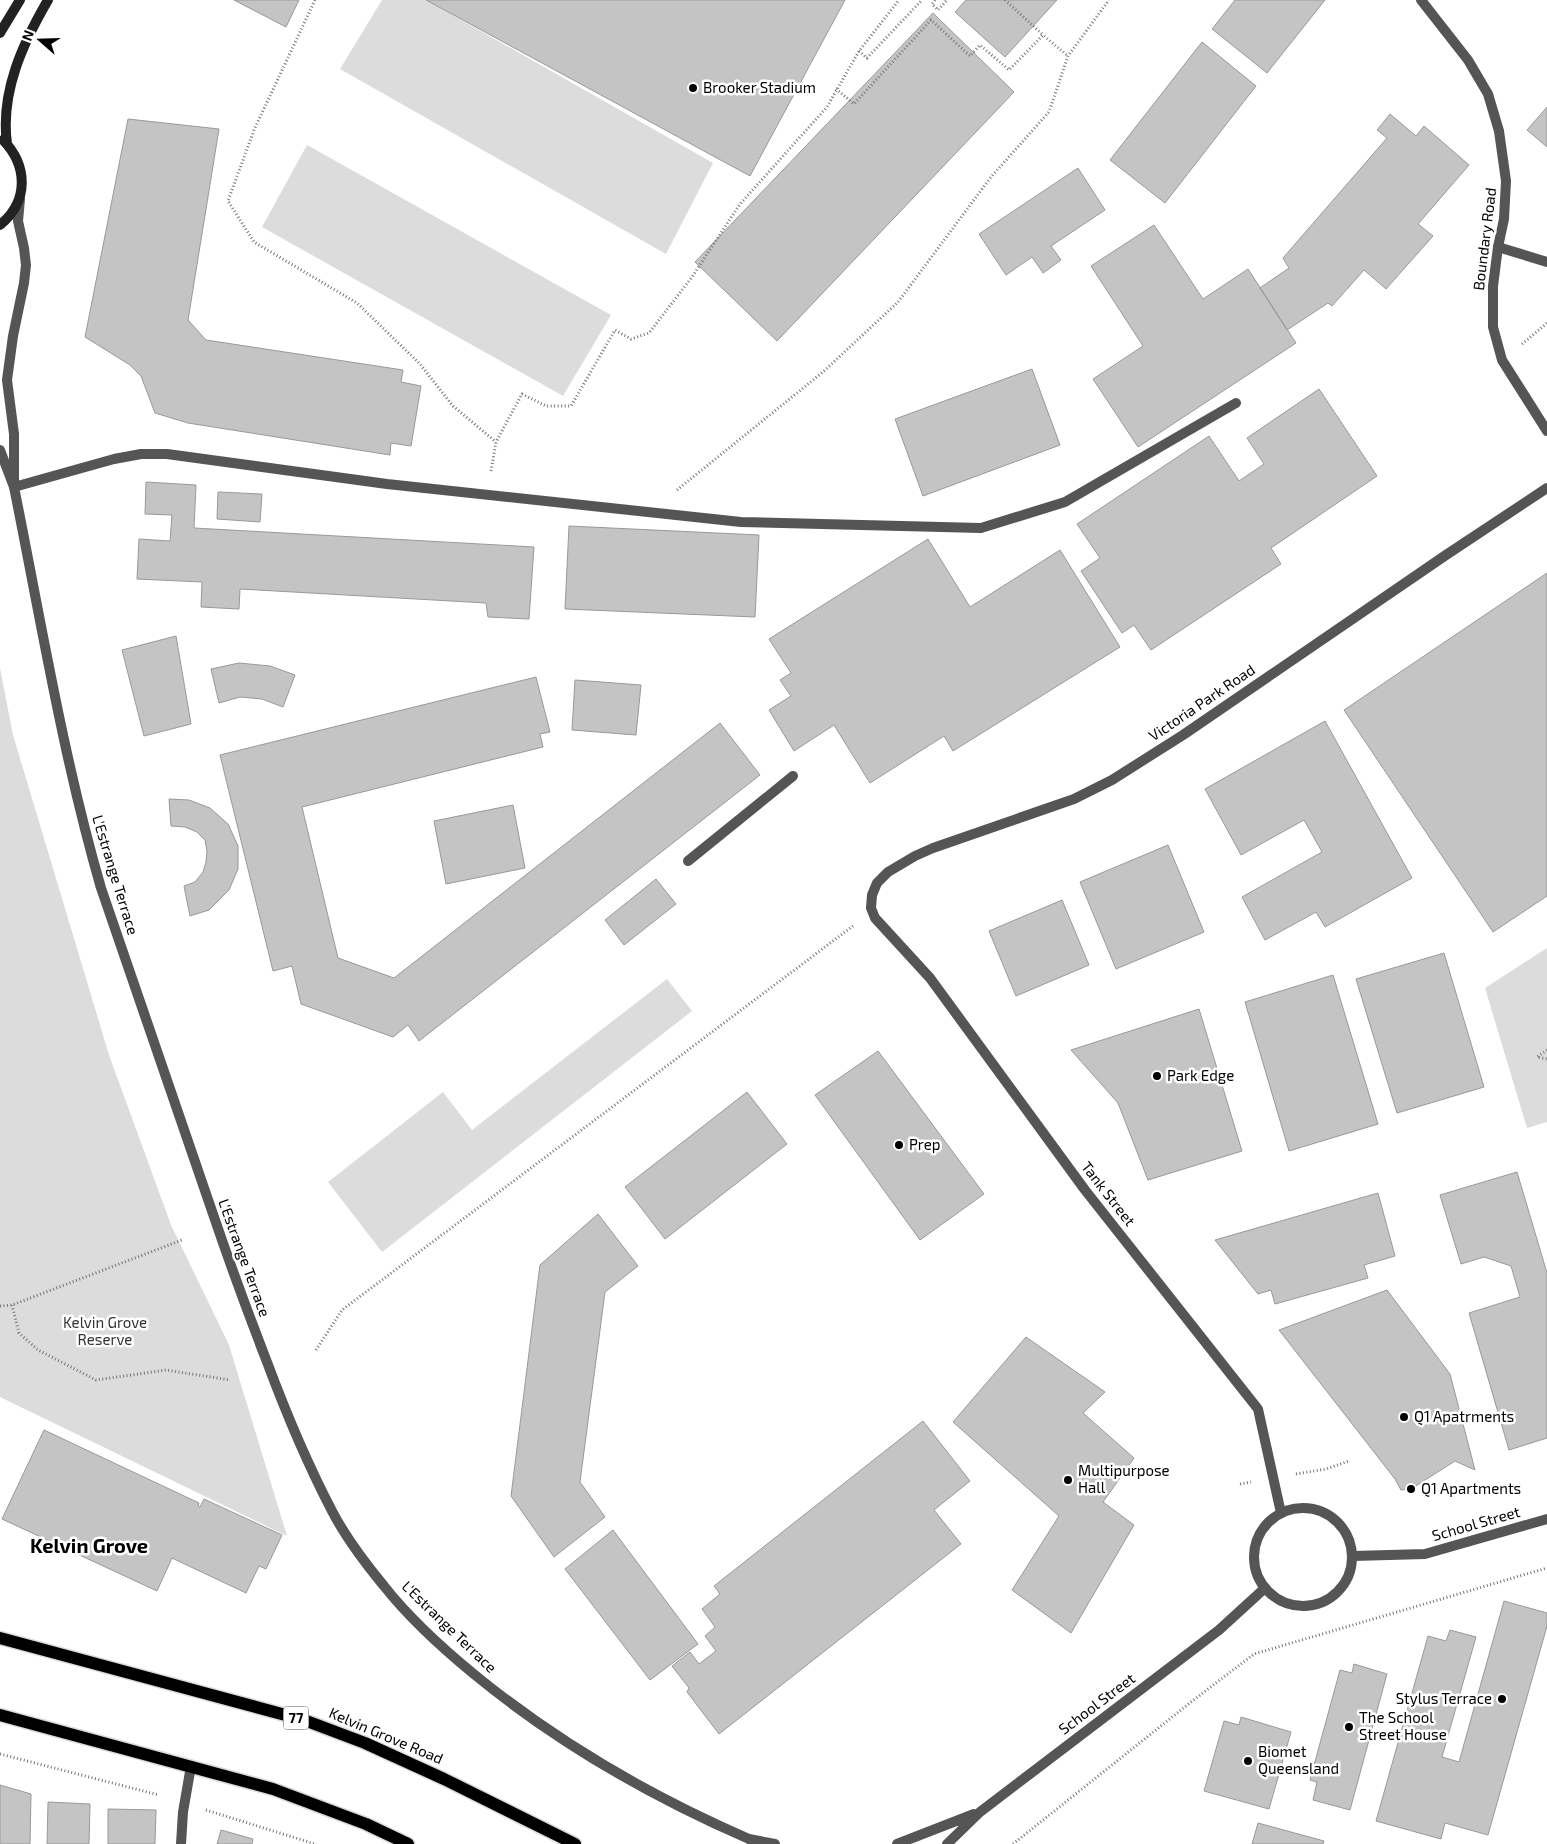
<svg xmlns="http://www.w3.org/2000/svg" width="1547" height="1844" viewBox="0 0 1547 1844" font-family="'Exo 2',sans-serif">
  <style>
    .green { fill: #dcdcdc }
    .building { fill: #c4c4c4; stroke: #999 }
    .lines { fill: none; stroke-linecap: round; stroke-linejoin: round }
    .primary-casing { stroke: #dbdbdb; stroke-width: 15 }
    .path { stroke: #777; stroke-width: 3; stroke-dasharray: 1 2.5; stroke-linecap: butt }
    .lane { stroke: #555; stroke-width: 10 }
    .street { stroke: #555; stroke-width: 10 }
    .secondary { stroke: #222; stroke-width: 10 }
    .primary { stroke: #000; stroke-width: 12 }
    .poi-dot { fill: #000; stroke: #fff; stroke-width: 2 }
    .labels { text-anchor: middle; stroke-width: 5; stroke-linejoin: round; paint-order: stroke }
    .shield { fill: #fff; stroke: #4c4c4c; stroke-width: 1 }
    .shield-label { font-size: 14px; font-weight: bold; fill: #000 }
    .poi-label { font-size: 15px; fill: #000; stroke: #fff; text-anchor: start }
    .street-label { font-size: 15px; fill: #000; stroke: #fff }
    .park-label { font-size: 15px; fill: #333; stroke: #fff }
    .district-label { font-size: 20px; font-weight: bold; fill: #000; stroke: #fff }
  </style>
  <rect width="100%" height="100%" fill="#fff"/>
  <path class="green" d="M382,0H426L713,163L666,254L340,69Z
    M307,145L611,315L563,396L262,227Z
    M0,668L13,735L109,1055L171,1225L229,1345L287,1536L0,1397Z
    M1547,948V1122L1527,1128L1485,988Z
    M667,979L692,1011L382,1252L328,1182L443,1092L472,1130Z"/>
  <path class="building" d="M234,0H299L286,27Z
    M426,0H845L750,176Z
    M966,0H1057L1005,57L955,12Z
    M1235,0H1325L1267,73L1212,29Z
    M933,13L1014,92L777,341L695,262Z
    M1202,42L1256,86L1165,203L1110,160Z
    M1547,107V147L1527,130Z
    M1390,114L1416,136L1424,126L1469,165L1418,224L1433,236L1386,289L1364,270L1332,306L1328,303L1287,330L1260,288L1289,268L1283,258L1387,138L1377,130Z
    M128,119L219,129L188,320L206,340L403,370L401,382L421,386L411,446L391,443L390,455L188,423L155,413L141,376L130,365L85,337Z
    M1078,168L1105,210L1051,246L1061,260L1043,273L1032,257L1006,275L979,234Z
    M1154,225L1203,299L1248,269L1296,343L1138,447L1093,379L1143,346L1091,266Z
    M1032,369L1060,445L923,496L895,419Z
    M1319,389L1377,476L1271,548L1281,564L1151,650L1134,625L1122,633L1081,571L1100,558L1077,524L1209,436L1239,481L1264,464L1247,438Z
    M146,482L196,485L194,528L534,547L529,619L488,617L486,603L240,589L239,609L201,607L202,582L137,579L139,539L170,541L172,515L145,514Z
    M218,492L262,494L260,522L217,519Z
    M569,526L759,535L755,617L565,609Z
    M928,539L970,607L1060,550L1120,647L953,751L944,736L870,783L834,725L794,751L769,710L791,696L780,680L791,673L769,639Z
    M1547,573V896L1493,932L1344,710Z
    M176,636L191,724L144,736L122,650Z
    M239,663L270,666L295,675L283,707L262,699L240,697L219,703L211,669Z
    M536,677L550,732L540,734L543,747L302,807L338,958L394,978L720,723L760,775L419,1041L408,1025L393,1037L301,1004L292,966L273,971L220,755Z
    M575,680L641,685L636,735L572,730Z
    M1325,721L1412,878L1325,927L1316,912L1265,940L1242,897L1322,852L1304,820L1241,855L1205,789Z
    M169,799L189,800L210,808L228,824L238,846V869L229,890L209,910L190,916L184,886L195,882L203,872L206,862L207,851L205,840L197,832L185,827L171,826Z
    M513,805L525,868L446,884L434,821Z
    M1168,845L1204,932L1116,969L1080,882Z
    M656,879L676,904L624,945L605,920Z
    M1062,900L1089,965L1016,996L989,931Z
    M1444,953L1484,1087L1397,1113L1356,979Z
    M1333,975L1378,1124L1289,1151L1245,1002Z
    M1199,1009L1242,1151L1148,1180L1118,1103L1071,1050Z
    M878,1051L984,1194L920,1240L815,1095Z
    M747,1092L787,1144L665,1239L625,1187Z
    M1517,1172L1547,1273V1438L1509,1450L1469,1313L1520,1297L1511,1266L1484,1257L1461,1264L1440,1195Z
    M1378,1193L1395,1256L1364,1265L1368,1278L1275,1304L1271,1290L1258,1294L1215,1240Z
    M598,1214L638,1266L605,1292L580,1482L605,1517L554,1557L511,1496L540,1265Z
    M1387,1290L1450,1374L1475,1470L1455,1461L1411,1489L1401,1490L1395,1479L1279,1330Z
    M1026,1337L1105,1392L1083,1413L1134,1458L1103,1502L1134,1525L1071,1633L1012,1590L1059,1516L953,1422Z
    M923,1421L970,1481L934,1510L961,1544L719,1734L687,1692L689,1688L672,1666L690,1652L699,1664L716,1651L705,1636L715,1627L702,1609L720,1594L714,1586Z
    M44,1430L199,1503L198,1506L200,1507L204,1499L282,1535L266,1569L259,1566L246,1593L172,1558L157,1591L2,1519Z
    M613,1530L698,1644L650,1680L565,1569Z
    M1504,1601L1547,1613V1626L1488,1835L1445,1823L1441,1839L1376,1821L1428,1636L1446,1641L1450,1630L1476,1637L1442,1757L1459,1762Z
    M1354,1664L1387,1674L1350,1810L1313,1800L1317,1782L1310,1780L1340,1670L1352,1673Z
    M1241,1717L1291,1732L1269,1809L1204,1791L1224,1721L1239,1725Z
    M0,1785L31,1794L30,1844H0Z
    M48,1802L90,1804L89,1844H47Z
    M108,1809L156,1810L155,1844H108Z
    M1258,1823L1324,1841L1323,1844H1252Z
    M221,1830L253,1839L252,1844H217Z"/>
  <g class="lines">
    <g class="primary-casing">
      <path id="primary" d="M0,1638L304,1720L365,1743L444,1779L575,1844
        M0,1715L273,1789L366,1824L408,1844"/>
    </g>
    <path class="path" d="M315,0L254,130L228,201L254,242L357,303L420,364L453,406L496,442
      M935,0L932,4L938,10L947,0
      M1005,0L1043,35
      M859,51L867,58L922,0
      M836,89L854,104L931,20L970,56L980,45L1009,70L1043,35L1068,56
      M1522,344L1547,323
      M491,471L496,442L522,394L546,406H571L615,330L631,339L649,333L692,277L740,204L827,107L859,51L899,0
      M677,490L823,372L898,302L991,177L1049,112L1068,56L1109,0
      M1547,1050L1537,1057L1547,1059
      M12,1305L19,1333L38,1350L96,1380L166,1370L230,1380
      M0,1306L12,1305L182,1240
      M316,1350L342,1310L853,926
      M1296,1474L1326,1469L1349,1461
      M1240,1484L1251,1482
      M0,1754L159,1795
      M206,1810L315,1844
      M1013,1844L1191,1702L1254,1654L1547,1568"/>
    <path class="lane" d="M1498,247L1547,262
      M14,487L114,459L141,454H167L387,484L741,522L981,528L1065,502L1236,403
      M688,861L793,776"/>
    <path class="street" d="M1421,0L1468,60L1488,94L1499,131L1506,181L1504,219L1498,247L1493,286V327L1502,360L1547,431
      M0,450L14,487C41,621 63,757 101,888C138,997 175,1106 213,1214C230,1264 248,1313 267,1362C286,1413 307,1463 332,1511C346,1538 365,1563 384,1586C410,1619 442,1648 475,1675C558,1743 650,1796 749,1839L755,1844
      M14,481V434L7,380L13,336L24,283L26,265L24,248L18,221L20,199
      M1254 1557a49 49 0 1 1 98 0a49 49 0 1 1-98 0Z
      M1281,1513L1258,1409L1085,1190L930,978L875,918L871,908L872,895L877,883L888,872L915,856L933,848L1074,799L1112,780L1183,735L1446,555L1547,488
      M1353,1556L1425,1554L1547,1519
      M749,1839L775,1844
      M181,1844L183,1812L191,1766
      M897,1844L974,1814
      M947,1844L980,1812L1219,1630L1265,1588"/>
    <path class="secondary" d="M0,33L20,0
      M7,144C0,92 23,43 48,0
      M0,225C29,201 28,166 3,140"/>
    <use href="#primary" class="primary"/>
  </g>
  <g class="poi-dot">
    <circle cx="693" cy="88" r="5"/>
    <circle cx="1157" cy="1076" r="5"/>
    <circle cx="899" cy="1145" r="5"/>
    <circle cx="1404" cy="1417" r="5"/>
    <circle cx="1068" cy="1480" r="5"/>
    <circle cx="1411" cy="1489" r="5"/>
    <circle cx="1502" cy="1699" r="5"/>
    <circle cx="1349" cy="1727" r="5"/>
    <circle cx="1248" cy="1761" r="5"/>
  </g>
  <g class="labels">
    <rect class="shield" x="283.5" y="1706.5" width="25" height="23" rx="4"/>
    <g class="shield-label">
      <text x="296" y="1723">77</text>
    </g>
    <g class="poi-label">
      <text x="703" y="93">Brooker Stadium</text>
      <text x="1167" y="1081">Park Edge</text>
      <text x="909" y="1150">Prep</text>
      <text x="1414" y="1422">Q1 Apatrments</text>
      <text x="1078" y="1476">Multipurpose<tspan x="1078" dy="17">Hall</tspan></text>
      <text x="1421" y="1494">Q1 Apartments</text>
      <text x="1492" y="1704" text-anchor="end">Stylus Terrace</text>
      <text x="1359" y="1723">The School<tspan x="1359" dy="17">Street House</tspan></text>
      <text x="1258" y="1757">Biomet<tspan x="1258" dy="17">Queensland</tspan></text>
    </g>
    <g class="street-label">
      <text transform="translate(1485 239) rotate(-83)" y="5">Boundary Road</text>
      <text transform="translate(1202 703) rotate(-34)" y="5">Victoria Park Road</text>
      <text transform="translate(115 875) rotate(73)" y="5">L'Estrange Terrace</text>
      <text transform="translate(1108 1194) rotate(52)" y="5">Tank Street</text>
      <text transform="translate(244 1258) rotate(70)" y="5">L'Estrange Terrace</text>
      <text transform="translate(1476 1524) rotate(-16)" y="5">School Street</text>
      <text transform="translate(449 1627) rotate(44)" y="5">L'Estrange Terrace</text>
      <text transform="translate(1097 1704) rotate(-37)" y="5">School Street</text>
      <text transform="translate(386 1736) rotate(23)" y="5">Kelvin Grove Road</text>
    </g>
    <g class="park-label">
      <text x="105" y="1328">Kelvin Grove<tspan x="105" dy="17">Reserve</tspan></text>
    </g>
    <g class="district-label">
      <text x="89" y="1553">Kelvin Grove</text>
    </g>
  </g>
  <g transform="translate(40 40) rotate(290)" stroke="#ffffff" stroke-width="4" paint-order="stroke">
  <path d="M0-4L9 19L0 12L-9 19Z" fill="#000000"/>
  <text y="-8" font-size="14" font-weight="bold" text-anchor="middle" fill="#000000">N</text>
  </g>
</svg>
